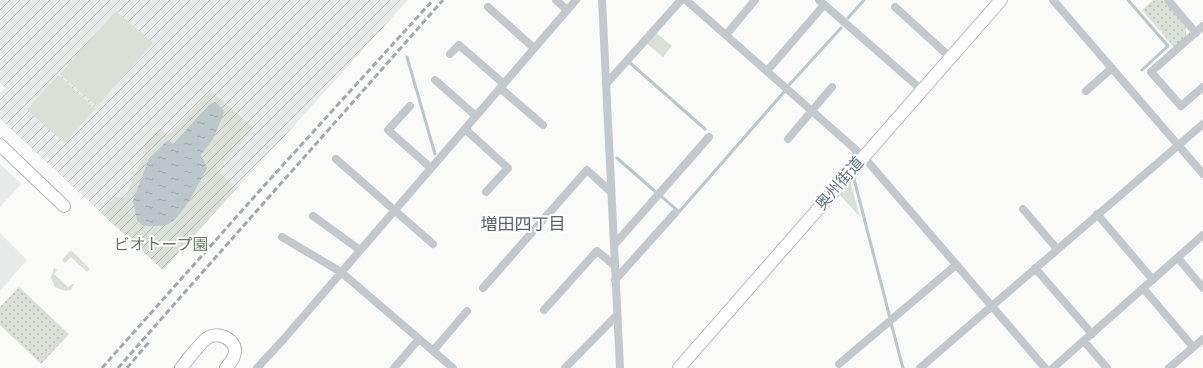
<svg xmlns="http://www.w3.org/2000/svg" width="1203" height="368" viewBox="0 0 1203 368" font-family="Jost,'Noto Sans JP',sans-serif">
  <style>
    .built { fill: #e8e9e9 }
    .industrial { fill: url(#industrial-furrows) }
    .grass { fill: #dadfd7 }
    .park { fill: url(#park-dots) }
    .garden { fill: url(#garden-furrows); fill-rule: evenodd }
    .water { fill: url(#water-ripples) }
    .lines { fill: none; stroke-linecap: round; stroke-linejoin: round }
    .stream { stroke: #bbc7cb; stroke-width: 3 }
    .secondary-casing { stroke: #b3babf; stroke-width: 14 }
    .street { stroke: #c3c8cc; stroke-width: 8 }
    .secondary { stroke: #fff; stroke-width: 12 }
    .rail { stroke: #a2aab0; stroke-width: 3; stroke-dasharray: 6 3; stroke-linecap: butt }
    .labels { text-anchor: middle; stroke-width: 4; stroke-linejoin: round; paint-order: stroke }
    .street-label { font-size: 16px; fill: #657683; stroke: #fff }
    .park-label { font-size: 16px; fill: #687a64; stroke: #fff }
    .neighbourhood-label { font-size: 17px; fill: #57646e; stroke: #fff }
  </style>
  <defs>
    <pattern id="industrial-furrows" width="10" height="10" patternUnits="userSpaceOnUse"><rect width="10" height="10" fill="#e8e9e9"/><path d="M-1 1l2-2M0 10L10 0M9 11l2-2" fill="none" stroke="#c0c1c2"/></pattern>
    <pattern id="park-dots" width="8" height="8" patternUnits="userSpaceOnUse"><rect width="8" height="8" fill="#dadfd7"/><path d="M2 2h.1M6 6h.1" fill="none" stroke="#b4b9b4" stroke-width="1.8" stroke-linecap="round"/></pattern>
    <pattern id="garden-furrows" width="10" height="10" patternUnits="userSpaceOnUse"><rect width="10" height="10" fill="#dadfd7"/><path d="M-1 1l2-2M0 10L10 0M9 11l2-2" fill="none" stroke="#b4b9b4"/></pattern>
    <pattern id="water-ripples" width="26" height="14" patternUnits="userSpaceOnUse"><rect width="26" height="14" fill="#bbc7cb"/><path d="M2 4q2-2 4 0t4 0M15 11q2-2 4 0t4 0" fill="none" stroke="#9ca6aa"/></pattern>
  </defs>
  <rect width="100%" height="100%" fill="#fafaf8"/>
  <path class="built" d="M0,164L21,184L0,207Z
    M0,233L27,260L0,291Z"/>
  <path class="industrial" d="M0,0H408L163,270L0,119V93L5,88L0,82V59L2,57L0,55Z"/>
  <path class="grass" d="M116,11L153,43L97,106L60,74Z
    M654,31L672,46L663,57L645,42Z
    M58,75L95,109L65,143L27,110Z
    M850,181L860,217L839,194Z
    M71,250L90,269L87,272L71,257L65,263L62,260Z
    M54,268L57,270L54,274L68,287L72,284H74L71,290L65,291L55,287L51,278Z"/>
  <path class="park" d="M1153,0H1163L1186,27V37L1174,47L1142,10Z
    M19,287L69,334L41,364L0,325V307Z"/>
  <path class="garden" d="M210,90L254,128L217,170L236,189L163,270L101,213L115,197L125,198L146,150L143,146L159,129L168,135ZM224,113L213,139L201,155L144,174L146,164L168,141L173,145Z"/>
  <path class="water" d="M215,102L223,109L224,113L213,139L201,155L207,168C200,181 183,216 170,223C162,227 151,227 142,225L137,220L133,201L149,158L168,140L173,144L209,105Z"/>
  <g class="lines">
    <path class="stream" d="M1128,0L1168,46L1142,70
      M848,18L864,0
      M407,57L435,154
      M629,62L705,129
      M789,85L841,28
      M617,158L657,193
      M854,179L890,318
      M661,196L679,212L784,92
      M891,323L903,368"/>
    <g class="secondary-casing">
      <path id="secondary" d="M0,145L64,206
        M181,368C188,360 200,342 209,337C219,332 235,339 235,351C235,358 230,363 226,368
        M679,368L1001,0"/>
    </g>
    <path class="street" d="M556,0L567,10
      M602,0L620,368
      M686,0L863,156L1045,368
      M819,0L923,91
      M1053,0L1203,174
      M1168,0L1196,33
      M488,7L534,48
      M895,7L951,58
      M1203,26L1151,72L1181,106L1203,87
      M726,35L755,0
      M450,54L459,45L504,84
      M767,71L824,5
      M435,80L476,116
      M606,84L681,0
      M500,88L543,125
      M1086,91L1112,68
      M410,106L388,130L431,168
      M465,129L508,168L486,192
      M788,139L832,87
      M336,159L433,244
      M1023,209L1057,249
      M1097,214L1153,280
      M313,216L360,250
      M282,237L341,272L453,368
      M614,245L709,137
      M1178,258L1203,288
      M1035,268L1092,334
      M615,280L675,213
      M483,288L587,170L611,192
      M1143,288L1193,347
      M544,310L597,251L615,266
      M1084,341L1107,368
      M433,351L467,311
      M839,364L956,265
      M257,368L283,340L576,0
      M394,368L419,339
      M565,368L617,315
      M920,368L1203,124
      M1053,368L1203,235
      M1169,368L1203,339"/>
    <use href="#secondary" class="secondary"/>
    <path class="rail" d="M102,368L263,187L433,0
      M118,368L443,0
      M127,368L149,342"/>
  </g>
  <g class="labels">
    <g class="street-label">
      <text transform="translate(839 183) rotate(-49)" y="6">奥州街道</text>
    </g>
    <g class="park-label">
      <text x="161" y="250">ビオトープ園</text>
    </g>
    <g class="neighbourhood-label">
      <text x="523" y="230">増田四丁目</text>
    </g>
  </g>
</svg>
